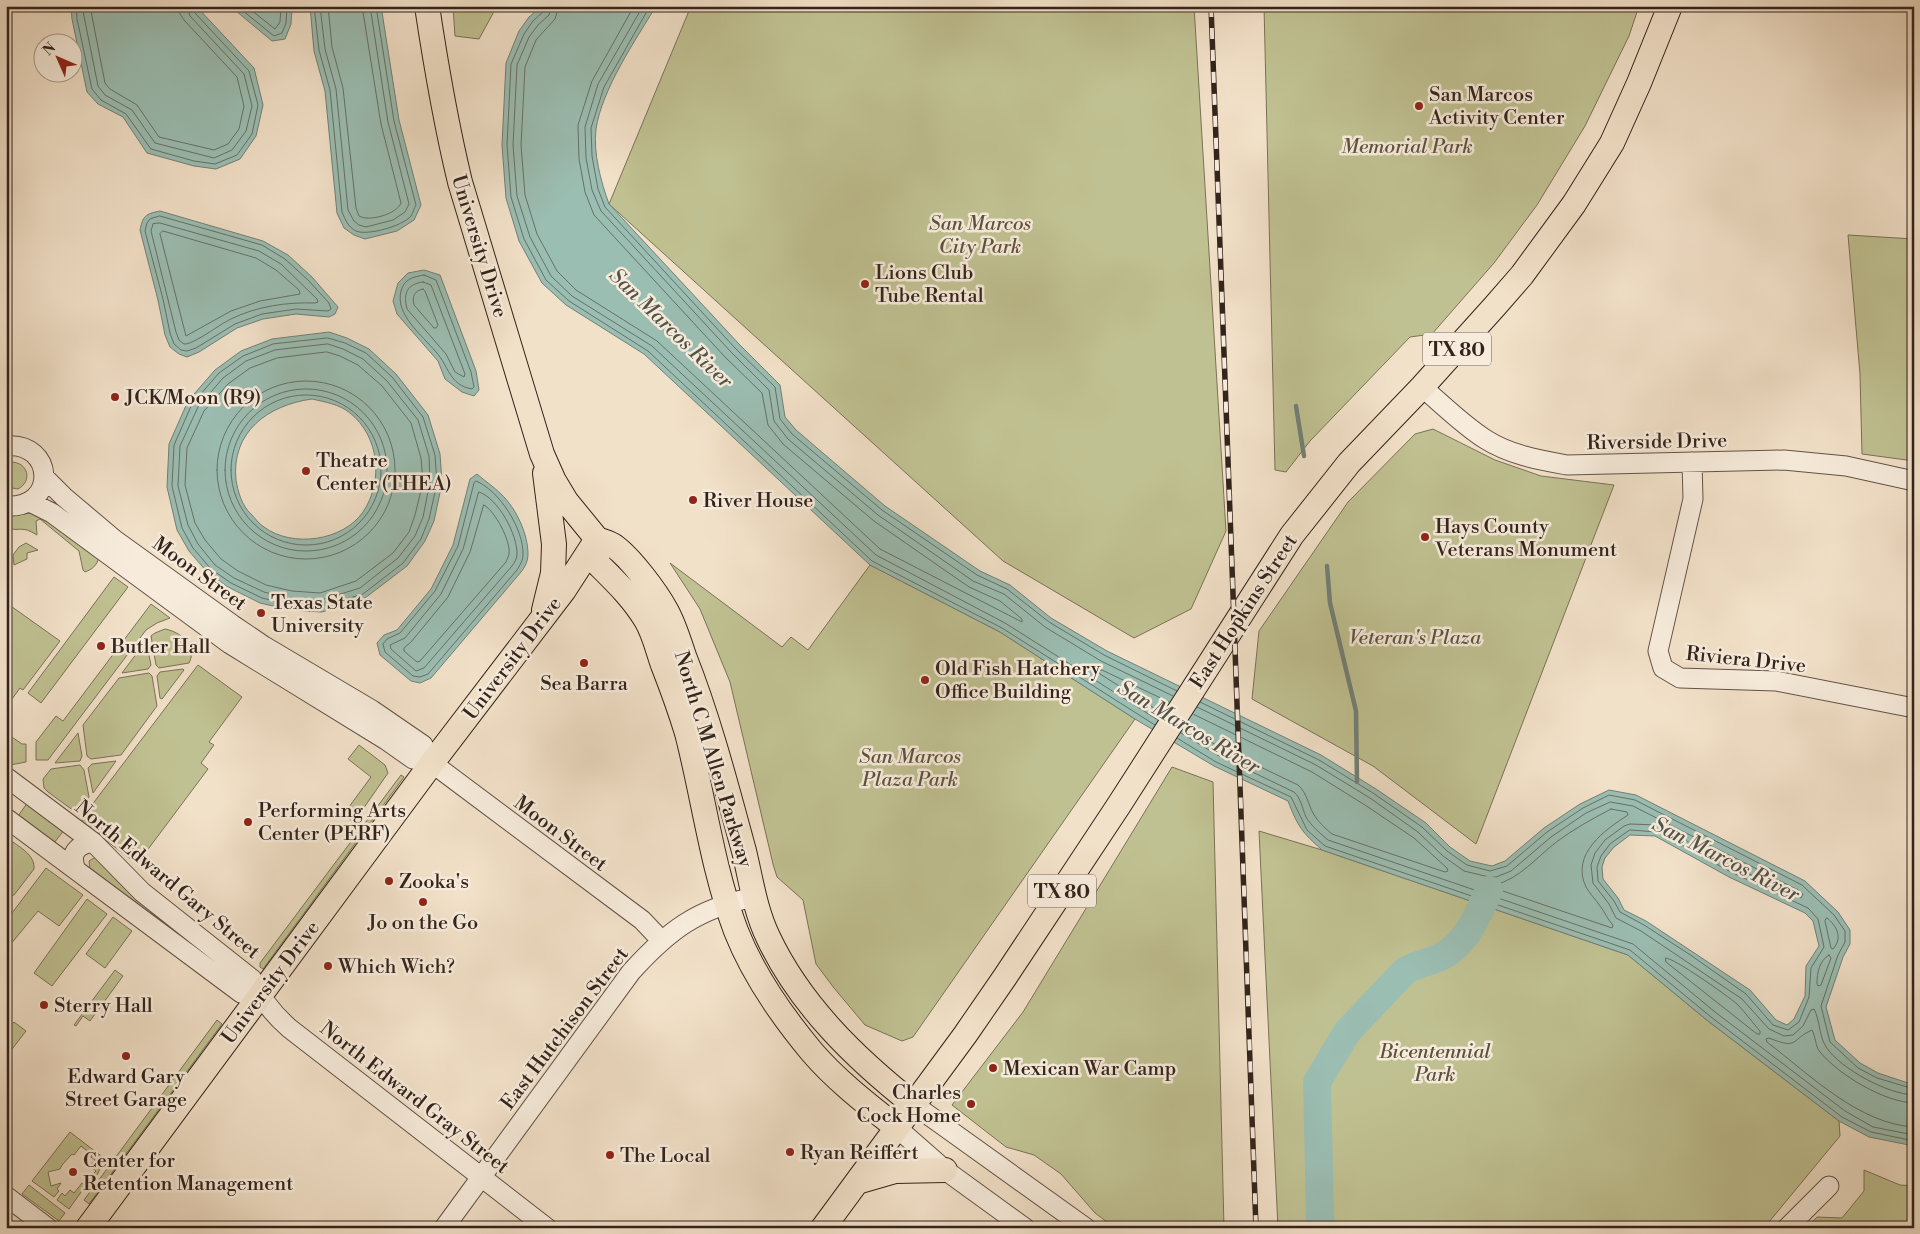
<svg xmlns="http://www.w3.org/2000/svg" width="1920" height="1234" viewBox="0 0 1920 1234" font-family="'Libre Bodoni',serif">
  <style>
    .green { fill: #c0c192; stroke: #7a7257 }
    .water { fill: #9bbeb3; stroke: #718077; fill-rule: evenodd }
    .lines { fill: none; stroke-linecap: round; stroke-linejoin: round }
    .shore { stroke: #677068; stroke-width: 1 }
    .stream { stroke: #718077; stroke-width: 4.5 }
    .river { stroke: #9bbeb3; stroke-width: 28 }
    .minor-casing { stroke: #635247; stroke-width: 21 }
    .major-casing { stroke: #33231c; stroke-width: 26 }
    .minor { stroke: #f7ecdc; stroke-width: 19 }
    .major { stroke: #f2e1c9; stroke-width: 24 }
    .rail-casing { stroke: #33231c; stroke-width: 5.5 }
    .rail { stroke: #f7ecdc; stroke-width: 4; stroke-dasharray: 11; stroke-linecap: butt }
    .poi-dot { fill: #8f2418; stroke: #f7ecdc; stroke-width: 2 }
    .labels { text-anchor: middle; stroke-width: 5; stroke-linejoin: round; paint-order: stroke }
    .shield { fill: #f7ecdc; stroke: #6e5f56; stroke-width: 1 }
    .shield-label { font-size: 19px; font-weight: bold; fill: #33231c }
    .poi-label { font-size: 20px; fill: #33231c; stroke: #f7ecdc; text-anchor: start }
    .park-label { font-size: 20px; font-style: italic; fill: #5d523f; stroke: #f7ecdc }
    .street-label { font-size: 20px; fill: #33231c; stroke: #f7ecdc }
    .water-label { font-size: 21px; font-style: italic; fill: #525249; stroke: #f7ecdc }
  </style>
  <rect width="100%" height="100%" fill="#f2e1c9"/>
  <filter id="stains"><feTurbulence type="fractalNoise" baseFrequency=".004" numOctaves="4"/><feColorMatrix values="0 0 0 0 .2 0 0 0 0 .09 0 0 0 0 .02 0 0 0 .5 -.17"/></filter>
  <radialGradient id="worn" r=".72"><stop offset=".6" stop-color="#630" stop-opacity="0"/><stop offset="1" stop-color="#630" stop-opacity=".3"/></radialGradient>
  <path class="green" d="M453,6H497L479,39L455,36Z
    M691,6H1194L1226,531L1191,609L1134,638L1003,561L609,204Z
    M1264,6H1639L1629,36L1585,126L1537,205L1494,263L1432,334L1410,337L1310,441L1286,472L1275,470Z
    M1848,235L1914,239V461L1862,454L1860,374Z
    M1433,429L1495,460L1541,476L1614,485L1476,844L1373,766L1252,699L1259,631L1348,502L1415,434Z
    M11,462C28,462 33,481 18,489L6,487V464Z
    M30,513L44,517L99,557C97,565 93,569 85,572L83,570L79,551L40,519L36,521L37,535C21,525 21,532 6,528V517Z
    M26,543L38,550L27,553V559L14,565L13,555L19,547Z
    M670,563L782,647L791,637L808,650L870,565L1000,632L1135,719L913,1037L902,1041L865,1025L834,988L816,964L803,900L777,877L773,864L730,682L700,609Z
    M114,577L128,587L41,703L28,693Z
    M8,604L60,641L23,690L20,688L7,706L6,607Z
    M151,604L170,618L157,623L146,630L48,760H36V742L56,716L63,721Z
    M165,629C181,632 198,646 189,663L159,668L156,665L151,636L155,633Z
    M146,641L151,665L148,669L122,673Z
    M198,665L242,697L209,742L214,745L201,763L208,769L137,864L82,822V818Z
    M183,669L184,670L162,699L160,698L157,676L160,672Z
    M149,673L152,676L157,706L121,755L91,759L87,756L83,725L119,678Z
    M6,733L22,744H26V762L10,765L8,767L6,765Z
    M78,733L82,756L80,761L55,763Z
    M359,745L385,765L388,773L354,822L343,815L371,777L348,759Z
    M116,761L93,793L88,768L92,764Z
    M80,765L84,770L89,797L79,810L74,811L48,792L44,788L43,779L51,769Z
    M1172,767L1213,782L1224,1228H1115L1095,1213L1061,1174L1034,1155L1006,1147L952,1105L1023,1012Z
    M401,775L404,777L263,969L260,967V963Z
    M28,802L65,829L54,843L18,816Z
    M1259,831L1322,850L1628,955L1708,1021L1839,1121L1840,1136L1764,1228H1278Z
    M6,840H10C21,848 35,855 34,869L14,895L6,896Z
    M97,856L138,900L155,915L227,967L223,971L90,869L89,861Z
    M46,868L83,895L59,926L38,911L6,950V921Z
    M87,899L107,914L52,986L34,973Z
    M113,917L132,931L105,968L86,954Z
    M115,970L123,976L90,1021L83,1016L76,1026L74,1025Z
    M217,1020L222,1024L89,1204L84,1200Z
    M14,1022L26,1031L6,1057V1032Z
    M70,1132L105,1159L97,1175L84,1188L69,1209L57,1200L62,1193L65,1196L70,1190L74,1193L82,1183L85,1185L87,1182L89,1183L95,1175L94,1173L96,1171L90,1166L95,1160L91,1157L92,1155L81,1146L74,1155L72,1154L62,1165L60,1169L48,1172L51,1186L61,1183L57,1189L59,1191L54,1197L32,1181Z
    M1864,1170L1900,1185L1914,1186V1228H1806L1817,1217L1842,1218L1864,1191Z
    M29,1185L65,1213L59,1221L22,1194Z"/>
  <path class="water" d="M71,6L197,7L254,68L263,105L256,136L240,159L216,169L194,166L147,153L123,117L98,104L87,92L72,19Z
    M230,6H292L291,24L285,39L272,41Z
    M310,6H381L399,120L421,205L414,220L397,231L365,239L354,235L344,228L337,213L325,91L314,51Z
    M542,6H656C635,41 602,89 596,129C593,153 601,182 609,204L739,344L780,385L785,417L796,430L885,506L980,571L1010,585L1051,618L1107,651L1321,755L1376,789L1426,823L1450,847L1470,861L1492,866L1505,861L1544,828L1580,804L1609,790L1636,795L1805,881L1838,912L1850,930V944L1843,957L1826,1007L1835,1040L1860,1063L1878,1073L1914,1085V1146L1869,1137L1839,1121L1708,1021L1628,955L1322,850C1302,832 1298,827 1288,801L1214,766L1135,719L1000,632L870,565L644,354L566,305L542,283L519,241L506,198L502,145L506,63L519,31L529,17ZM1630,835L1655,836L1729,877L1805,913L1813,921L1819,946L1806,966L1805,996L1794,1019L1787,1025L1776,1020L1750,990L1646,921L1624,910L1618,898L1603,879L1602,867L1605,858L1614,847Z
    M160,211L263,241L288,255L312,277L338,307L335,314L329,317L296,314L263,319L237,328L199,352L187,357L179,354L170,347L165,335L158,300L140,230C143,216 145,214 160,211Z
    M424,270L440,275L476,371L479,390L474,396L462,392L445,379L438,361L397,314L393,301L398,283L408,273Z
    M329,332L347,338L369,349L396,374L428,415L440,454L442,483L434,521L425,541L407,566L365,598L322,612L290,610L260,603L228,587L208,573L189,551L177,530L167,487L169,444L188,401L215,370L241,351L272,339ZM312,399C325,402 339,404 350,413C379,436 384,481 363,512C343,541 292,548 264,527C259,524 255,518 251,514C242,506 238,492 236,480C231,432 268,405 312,399Z
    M477,474C485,481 494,487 501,494C516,508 528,534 528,554C528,561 525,567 521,572L431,678L420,683L411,681L380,655L377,643L384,635L397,630L431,589L453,545L470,479Z"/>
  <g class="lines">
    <path class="shore" d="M76,6L77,19L92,89L101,100L126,114L151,149L194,161L215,164L237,155L252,134L258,105L249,71L194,12L193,6
      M82,6L98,86L105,95L132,110L155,143L214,158L232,150L246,131L252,106L244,74L190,16L187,6
      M90,6L105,83L110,89L137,105L159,137L214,150L228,144L239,129L244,106L237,77L184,20L180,14L179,6
      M237,6L274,36L282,33L286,23L287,6
      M246,6L275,29L280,22L281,6
      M314,6L319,50L330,90L342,212C345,219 348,227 356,231C367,236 403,226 411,216C413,213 414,208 416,205L394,121L376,6
      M320,6L325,49L336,89L348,210L354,221L359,225L366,227L393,220L405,212L409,204L388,122L370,6
      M328,6L332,47L343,88L356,208L359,216C369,222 397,214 401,203L381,124L362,6
      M545,6L543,12L533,21L524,34L511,64L507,145L511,197L524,239L546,280L569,301L648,351L872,561L1002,628L1155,725
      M551,6L549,15L538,25L529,37L517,65L513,145L517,196L530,237L551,276L572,296L652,346L876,555L1005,623L1158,720
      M559,6L555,19L536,40L525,67L521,145L525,195L537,234L557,271L576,290L657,341L880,549L1022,622V619L1000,601L969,587L874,521L783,444L768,425L762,393L725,357L594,215L585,192L579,159L578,125L592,81L634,6
      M643,6L598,84L585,127L586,158L592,190L601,211L731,352L769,390L774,421L788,439L878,515L973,581L1004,594L1045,627L1101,661L1173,696
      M650,6L604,87L591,128L592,156L598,189L605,207L735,348L775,387L780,419L792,434L882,510L977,575L1007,589L1049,622L1104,655L1177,691
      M160,216L262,245L285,259L308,280L329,303L331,309L328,311L296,309L262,314L235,324L196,348L187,351L181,350L174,344L170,333L163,299L145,231L147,223L150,219Z
      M160,223L259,251L281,264L317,299L318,302L315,303C288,302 257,306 231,319C220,324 193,345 184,344L179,340L176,332L151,231L153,224Z
      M163,231L256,258L276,270L299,290L300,294L260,301L231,311L186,336L160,234Z
      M424,275L436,280L471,372L474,387L472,389C449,385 449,366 436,352C422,335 395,315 401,291C404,279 413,277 424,275Z
      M423,282L431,285L465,374L464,377L455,372L446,354L407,309C403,293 407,284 423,282Z
      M423,289L425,291L438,325L436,328H434L414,305C412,296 414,291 423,289Z
      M328,338L345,343L366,353L392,377L423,417L435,455L437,483L429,519L421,539L403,563L363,594L322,606L291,605L262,598L231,583L211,569L193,548L182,528L172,486L174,445L192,404L219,373L243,356L273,344Z
      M328,344L343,349L363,359L387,381L418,420L429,456L430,482L423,517L415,536L398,558L360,588L321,600L291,599L264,592L234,578L215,565L198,544L188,525L178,486L180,446L198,407L223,378L246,361L275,350Z
      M327,352L340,356L358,365L382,386L411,423L421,458L423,482L415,515L409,532L393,553L356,581L320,593L292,591L266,585L238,571L221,559L205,540L195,523L185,485L187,448L204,411L228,384L250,368L277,358Z
      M217 470a89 89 0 1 1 178 0a89 89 0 1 1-178 0Z
      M225 470a81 81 0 1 1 162 0a81 81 0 1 1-162 0Z
      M231 470a75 75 0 1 1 150 0a75 75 0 1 1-150 0Z
      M476,481C499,490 524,529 523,555C523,560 520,565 517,570L428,674L420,677L413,676L385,652L383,644L387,639L400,633L435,591L458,546L474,483Z
      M479,492C498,498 518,535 517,555C517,559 514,563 512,566L424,668L416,671L391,649L390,645L405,638L441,594L463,549Z
      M484,505C495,511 511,541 509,554C509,556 506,561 506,562L420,661L417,662L404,651V648L411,642L448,597L470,552Z
      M1200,702L1319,760L1373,793L1422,827L1447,851L1467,865L1490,871L1507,866L1547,832L1583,808L1609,795L1635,800L1802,885L1834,915L1845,931V942L1838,955L1821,1006L1830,1042L1858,1068L1877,1078L1914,1089
      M1197,707L1316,765L1370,798L1418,832L1443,856L1464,871L1489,877H1496L1511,871L1551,837L1586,813L1610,802L1633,806L1798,890L1803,894L1801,898L1734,867L1657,825L1630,824L1624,826L1605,840L1595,853L1591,865L1593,883L1609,904L1616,918L1641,931L1742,999L1769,1029L1784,1036L1793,1035L1803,1026L1811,1010L1814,1009C1820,1020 1819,1036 1826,1047C1841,1069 1887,1094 1914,1095
      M1162,713L1100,674L1099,671L1102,670L1169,702
      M1185,727L1223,749L1298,785C1307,793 1308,804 1313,813C1318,822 1324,827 1332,834L1445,872L1448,871L1447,868L1414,838L1365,805L1312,772L1193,714
      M1181,733L1219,756L1294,792C1301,798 1302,808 1306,817C1312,827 1320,833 1328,840L1633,944L1715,1012L1845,1111L1873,1127L1914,1135
      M1177,738L1216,762L1291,797L1307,830L1325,846L1630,950L1711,1017L1842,1117L1871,1132L1914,1141
      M1611,809L1627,812L1628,815C1606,829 1570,854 1586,887C1590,894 1596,900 1600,906C1605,912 1607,919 1613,925L1612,928L1494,888L1495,885C1520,878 1535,859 1555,843C1572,830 1592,819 1611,809Z
      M1630,830L1658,832L1731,872L1808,908L1818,919L1824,947L1811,968L1809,997L1799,1022L1788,1030L1773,1025L1746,994L1689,954L1644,925L1620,912L1614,901L1598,881L1597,867L1601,856L1610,844Z
      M1827,918C1837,926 1843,938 1833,949L1831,948L1825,921Z
      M1829,955L1831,958L1821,985L1818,986L1817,984C1817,973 1819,961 1829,955Z
      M1666,958C1674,958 1728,996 1737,1004C1745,1012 1752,1022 1760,1031V1034H1757L1666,962Z
      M1914,1103C1884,1102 1839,1075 1820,1052C1815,1046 1816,1037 1812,1030C1790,1040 1799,1050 1769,1038L1766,1039L1767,1042C1810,1075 1859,1124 1914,1127"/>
    <path class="stream" d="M1296,406L1304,456
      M1327,566L1330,603L1356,711L1357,782"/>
    <path class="river" d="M1322,1228L1320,1217L1317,1082L1347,1032L1404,972C1415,964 1428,963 1440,957C1466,945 1478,915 1489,890"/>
    <g class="minor-casing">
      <path id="minor" d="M1422,387C1443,405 1463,425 1485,439C1510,455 1539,460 1567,465L1784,460L1846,466L1914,481
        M6,446C54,441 59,509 6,506
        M1692,462L1693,499L1658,651L1663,668L1680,678L1776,681L1914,708
        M45,478L64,497L115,540L233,625L264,646L372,710L423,745L432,763
        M30,502L52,513L230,644L386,740L413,759L432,763L642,920L661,940
        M6,777L93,842L142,892L252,979C261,999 272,1013 289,1028L547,1228
        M6,818L241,993L260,996
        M76,870C69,853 77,845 93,842
        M913,1104L1086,1228
        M896,1127L945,1170L1025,1228
        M6,1196L48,1228
        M444,1228L631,972C669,930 697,909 754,897
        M1787,1228L1829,1186"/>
    </g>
    <g class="major-casing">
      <path id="major" d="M427,6C436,66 446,124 460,182L542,454L554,481L566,501L597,539
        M597,539V563C615,581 633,598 646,620C654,633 658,651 663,665C672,688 680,710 687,733C704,799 712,867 736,931C753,974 782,1016 812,1052C836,1080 867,1104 896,1127
        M597,539C602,541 610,543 614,546C631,558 656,592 666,610C674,624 679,641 684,656C709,719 726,785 744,851C751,880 755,910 768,937C800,1005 855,1058 913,1104
        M544,610L553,573L554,544L545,473
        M857,1182L895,1171L945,1170
        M88,1228L432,763L564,590L597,539
        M823,1228L965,1035L1005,977L1119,805L1292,535L1349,463L1422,387L1495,306L1522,275L1574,204L1612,143L1639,83L1670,6"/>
    </g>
    <use href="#minor" class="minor"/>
    <use href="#major" class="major"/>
    <g class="rail-casing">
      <path id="rail" d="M1211,6C1226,413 1242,821 1256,1228"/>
    </g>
    <use href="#rail" class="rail"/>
  </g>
  <g class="poi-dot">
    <circle cx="1419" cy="106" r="5"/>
    <circle cx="865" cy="284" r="5"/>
    <circle cx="115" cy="397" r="5"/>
    <circle cx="306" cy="471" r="5"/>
    <circle cx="693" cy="500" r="5"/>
    <circle cx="1425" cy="537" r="5"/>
    <circle cx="261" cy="613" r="5"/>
    <circle cx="101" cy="646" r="5"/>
    <circle cx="584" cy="663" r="5"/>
    <circle cx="925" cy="680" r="5"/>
    <circle cx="248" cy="822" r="5"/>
    <circle cx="389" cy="881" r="5"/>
    <circle cx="423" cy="902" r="5"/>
    <circle cx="328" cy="966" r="5"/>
    <circle cx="44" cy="1005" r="5"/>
    <circle cx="126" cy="1056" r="5"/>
    <circle cx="993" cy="1068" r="5"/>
    <circle cx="971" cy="1104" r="5"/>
    <circle cx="790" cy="1152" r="5"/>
    <circle cx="610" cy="1155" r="5"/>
    <circle cx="73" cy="1172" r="5"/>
  </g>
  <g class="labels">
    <g class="shield">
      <rect x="1423" y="332.5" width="68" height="33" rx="4"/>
      <rect x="1028" y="874.5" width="68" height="33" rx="4"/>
    </g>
    <g class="shield-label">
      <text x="1457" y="356">TX 80</text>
      <text x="1062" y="898">TX 80</text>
    </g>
    <g class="poi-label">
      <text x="1429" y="101">San Marcos<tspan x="1429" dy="23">Activity Center</tspan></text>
      <text x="875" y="279">Lions Club<tspan x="875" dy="23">Tube Rental</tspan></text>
      <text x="125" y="404">JCK/Moon (R9)</text>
      <text x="316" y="467">Theatre<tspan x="316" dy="23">Center (THEA)</tspan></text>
      <text x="703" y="507">River House</text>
      <text x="1435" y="533">Hays County<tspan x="1435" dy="23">Veterans Monument</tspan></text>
      <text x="271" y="609">Texas State<tspan x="271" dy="23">University</tspan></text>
      <text x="111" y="653">Butler Hall</text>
      <text x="935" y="675">Old Fish Hatchery<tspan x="935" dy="23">Office Building</tspan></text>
      <text x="584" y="690" text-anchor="middle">Sea Barra</text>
      <text x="258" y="817">Performing Arts<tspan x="258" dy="23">Center (PERF)</tspan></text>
      <text x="399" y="888">Zooka's</text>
      <text x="423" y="929" text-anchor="middle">Jo on the Go</text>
      <text x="338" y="973">Which Wich?</text>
      <text x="54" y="1012">Sterry Hall</text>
      <text x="1003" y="1075">Mexican War Camp</text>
      <text x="126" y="1083" text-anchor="middle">Edward Gary<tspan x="126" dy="23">Street Garage</tspan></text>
      <text x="961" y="1099" text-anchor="end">Charles<tspan x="961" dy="23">Cock Home</tspan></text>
      <text x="800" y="1159">Ryan Reiffert</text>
      <text x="620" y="1162">The Local</text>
      <text x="83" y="1167">Center for<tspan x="83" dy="23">Retention Management</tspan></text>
    </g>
    <g class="park-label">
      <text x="1407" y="153">Memorial Park</text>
      <text x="980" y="230">San Marcos<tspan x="980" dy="23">City Park</tspan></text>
      <text x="1415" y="644">Veteran's Plaza</text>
      <text x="910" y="763">San Marcos<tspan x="910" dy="23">Plaza Park</tspan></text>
      <text x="1435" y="1058">Bicentennial<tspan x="1435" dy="23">Park</tspan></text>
    </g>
    <g class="street-label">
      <text transform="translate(480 246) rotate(73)" y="7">University Drive</text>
      <text transform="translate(1657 441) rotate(-1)" y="7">Riverside Drive</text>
      <text transform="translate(200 573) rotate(36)" y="7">Moon Street</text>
      <text transform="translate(1243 611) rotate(-57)" y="7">East Hopkins Street</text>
      <text transform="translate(512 658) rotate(-53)" y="7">University Drive</text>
      <text transform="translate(1746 659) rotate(6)" y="7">Riviera Drive</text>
      <text transform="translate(714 759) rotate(73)" y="7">North C M Allen Parkway</text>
      <text transform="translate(561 833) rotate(37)" y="7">Moon Street</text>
      <text transform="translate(168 879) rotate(40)" y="7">North Edward Gary Street</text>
      <text transform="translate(270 982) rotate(-53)" y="7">University Drive</text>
      <text transform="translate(564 1028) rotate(-53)" y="7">East Hutchison Street</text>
      <text transform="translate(415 1097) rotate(38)" y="7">North Edward Gray Street</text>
    </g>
    <g class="water-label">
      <text transform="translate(671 328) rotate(44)" y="7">San Marcos River</text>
      <text transform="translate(1189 727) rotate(31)" y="7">San Marcos River</text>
      <text transform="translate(1726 859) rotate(27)" y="7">San Marcos River</text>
    </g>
  </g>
  <rect width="1920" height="1234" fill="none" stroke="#f2e1c9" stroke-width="25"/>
  <rect x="8" y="8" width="1905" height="1219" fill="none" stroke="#33231c" stroke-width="2.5"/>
  <rect x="12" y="12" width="1895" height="1209" fill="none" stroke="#33231c"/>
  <g transform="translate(58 58) rotate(315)"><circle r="24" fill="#f7ecdc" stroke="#a99c8f"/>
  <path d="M0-4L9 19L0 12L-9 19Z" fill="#8f2418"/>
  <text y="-8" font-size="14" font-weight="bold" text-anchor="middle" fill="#33231c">N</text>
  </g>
  <rect width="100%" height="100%" filter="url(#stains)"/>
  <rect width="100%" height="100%" fill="url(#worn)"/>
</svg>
